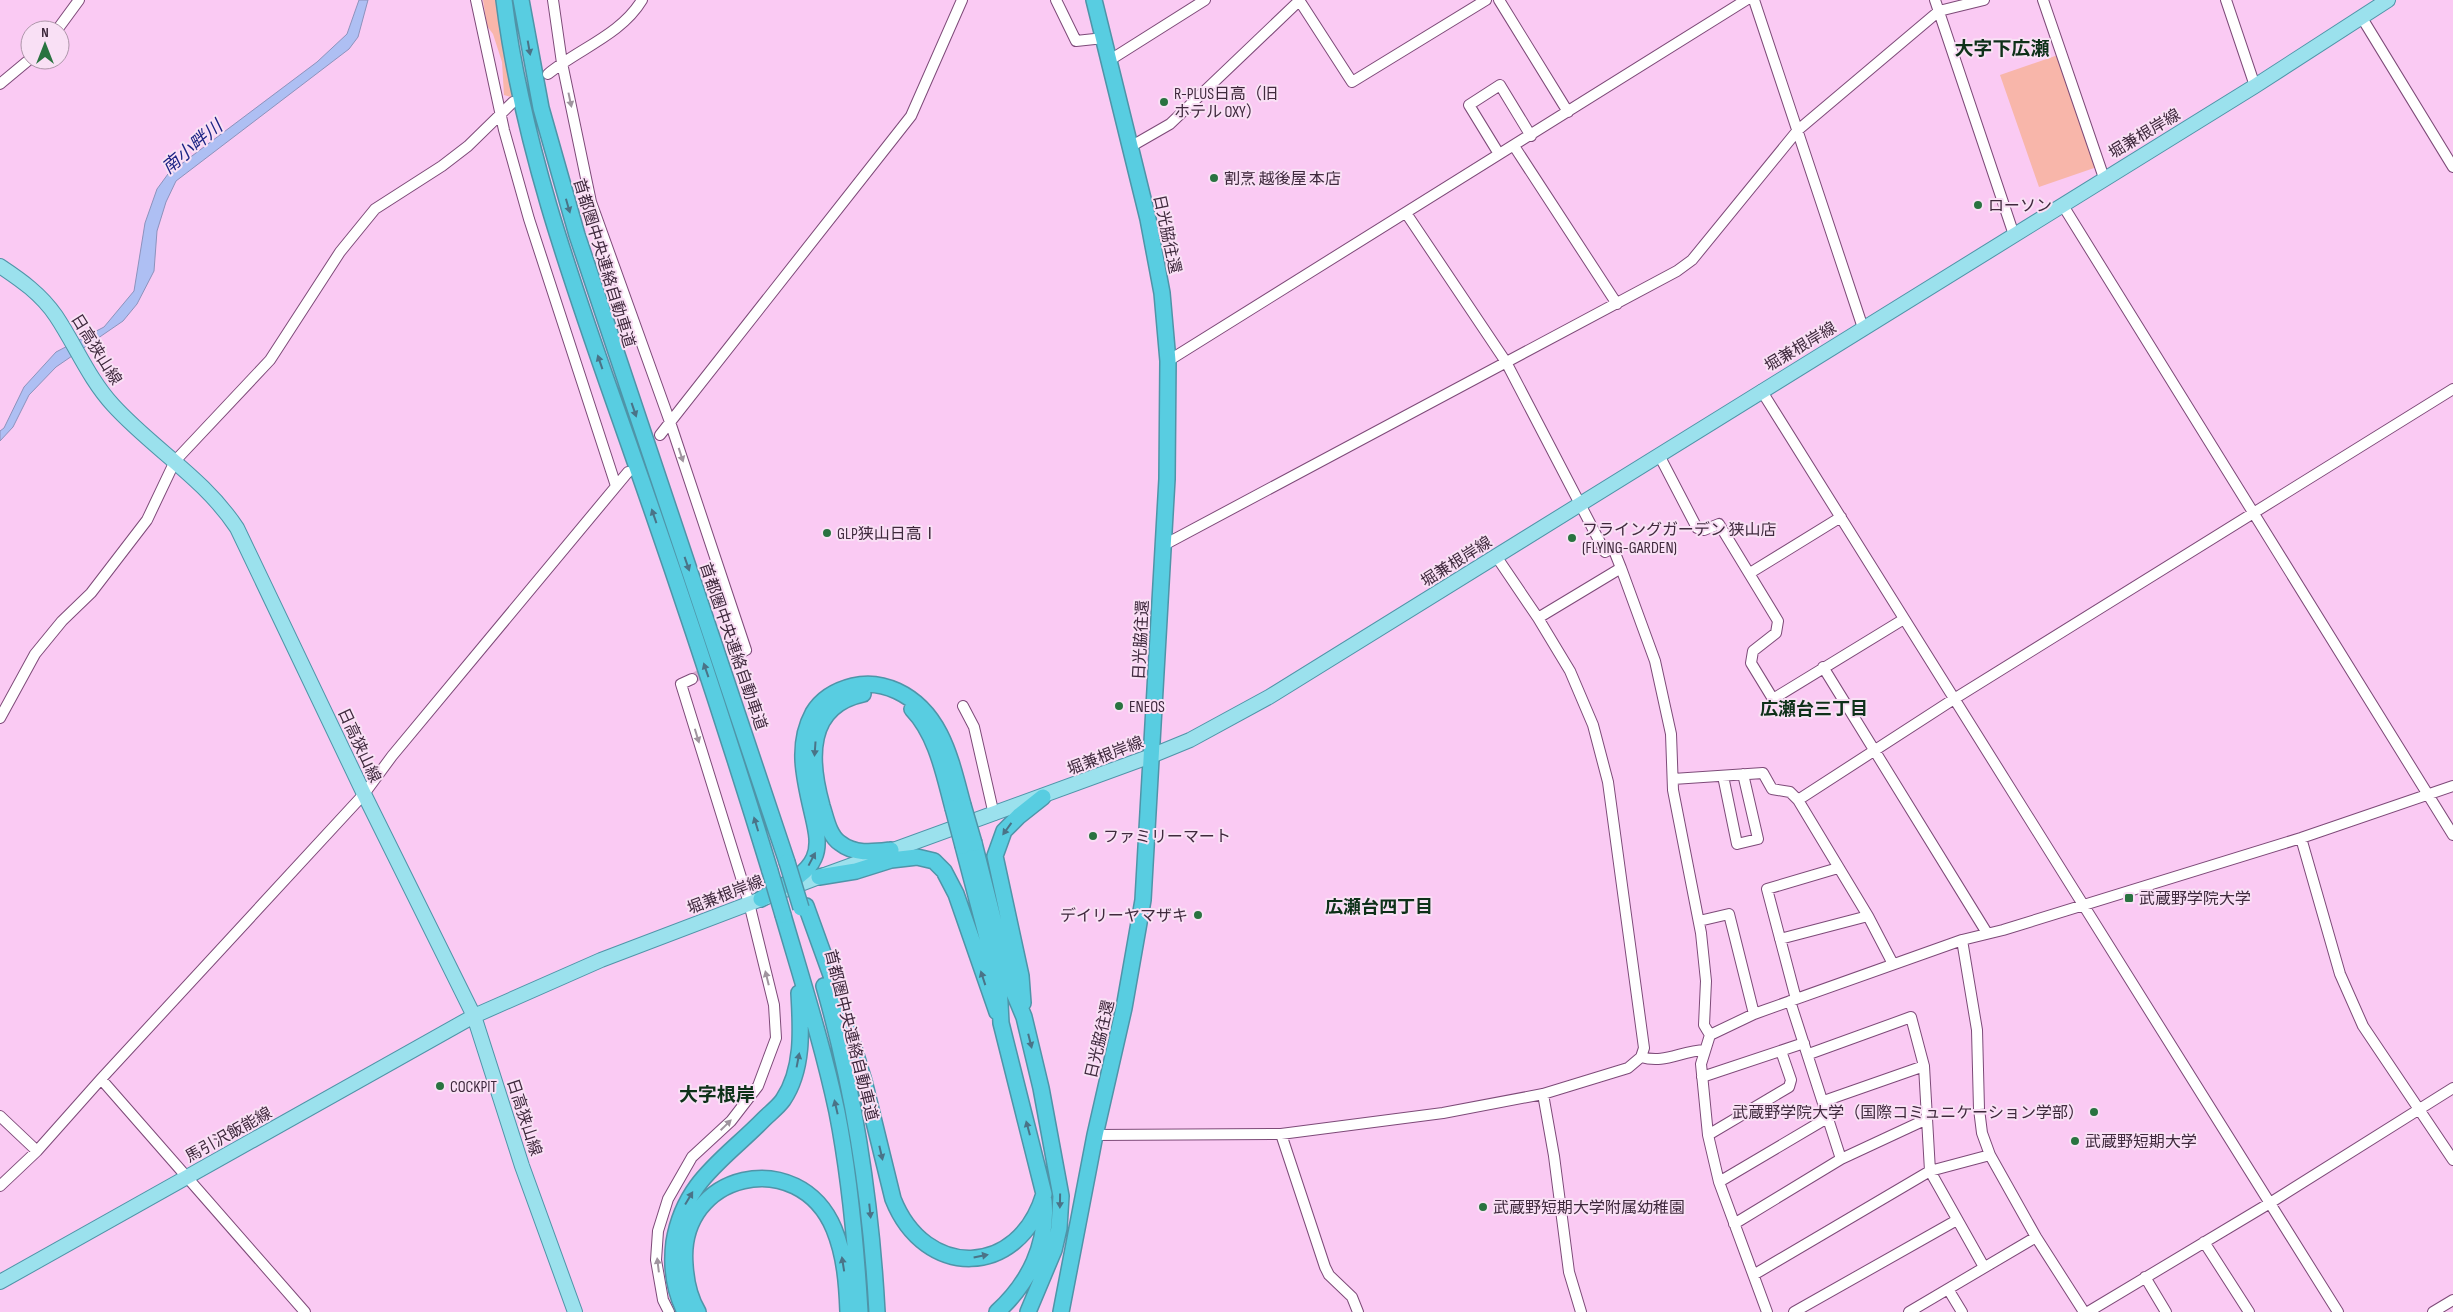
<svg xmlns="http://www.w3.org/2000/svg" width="2453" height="1312" viewBox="0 0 2453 1312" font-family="'Sofia Sans Condensed','Noto Sans JP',sans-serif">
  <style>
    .green { fill: #f8b6aa }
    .water { fill: #aebff3; stroke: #8d92bc }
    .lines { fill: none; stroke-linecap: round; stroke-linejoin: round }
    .minor-tunnel { stroke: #d5aacf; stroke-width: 10; stroke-dasharray: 10 5; stroke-linecap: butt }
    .minor-casing { stroke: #7d4a78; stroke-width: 12 }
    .major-casing { stroke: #4f94a8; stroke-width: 16 }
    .highway-casing { stroke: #4f94a8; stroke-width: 18 }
    .minor { stroke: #fff; stroke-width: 10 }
    .major { stroke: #9be1ed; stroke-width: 14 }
    .highway { stroke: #58cde1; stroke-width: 15 }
    .highway-bridge-casing { stroke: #4f94a8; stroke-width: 18; stroke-linecap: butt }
    .highway-bridge { stroke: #58cde1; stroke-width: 15 }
    .oneway { fill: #4a7387 }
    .oneway2 { fill: #9f949e }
    .poi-dot { fill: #297340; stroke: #f9e0f5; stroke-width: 2 }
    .labels { text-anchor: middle; stroke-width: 4; stroke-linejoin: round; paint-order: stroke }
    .poi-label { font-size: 16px; fill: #3f293d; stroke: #f9e0f5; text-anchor: start }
    .street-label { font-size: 16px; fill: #3f293d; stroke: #f9e0f5 }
    .water-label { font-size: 18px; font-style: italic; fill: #1c2484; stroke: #f9e0f5 }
    .neighbourhood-label { font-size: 18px; font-weight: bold; fill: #0e3119; stroke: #f9e0f5 }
    .quarter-label { font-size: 19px; font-weight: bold; fill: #0e3119; stroke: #f9e0f5 }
  </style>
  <rect width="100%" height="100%" fill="#facaf3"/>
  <path class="green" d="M483,0H499L517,84L511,97L504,95L502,62L493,34L487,26Z
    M2058,55L2097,167L2039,187L2000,75Z"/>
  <path class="water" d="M359,0H368L358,37L349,49L176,181L166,202L157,231L154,271L137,304L123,321L56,367L29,395L13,427L0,441V431L4,428L24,387L56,352L104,327L134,291L145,223L157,189L168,174L317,62L347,34Z"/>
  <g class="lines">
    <path class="minor-tunnel" d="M692,679L736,655"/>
    <g class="minor-casing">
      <path id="minor" d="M476,0L504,130L529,219L616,486
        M553,0L562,63L591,202L670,422L746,650L736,655
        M1056,0L1076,41L1104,38
        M1299,0L1352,82L1486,0
        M1499,0L1568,112
        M1754,0L1863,328
        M1935,0L2014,235
        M2043,0L2104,178
        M2226,0L2255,86
        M2362,18L2453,167
        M57,30L79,0
        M1110,60L1205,0
        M548,74C578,49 621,35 642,0
        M0,84L30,59
        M1514,146L1617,304
        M1130,147L1170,124L1300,0
        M1499,154L1469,105L1500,85L1531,136
        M2062,204L2453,835
        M1406,213L1506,362L1605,552L1613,548L1621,568L1538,618
        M1168,361L1746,0
        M1761,390L2338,1312
        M660,435L911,116L962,0
        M1659,455L1697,528L1704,530L1719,524L1778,621L1776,633L1753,651L1751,663L1773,699L1904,619
        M1162,546L1677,271L1692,260L1798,130L1939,11L1984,0
        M1621,568L1655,661L1671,734L1673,790L1701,933L1706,981L1704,1025L1710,1035L1701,1064L1708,1135L1719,1182L1767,1312
        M1750,573L1841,517
        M1823,667L1987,933
        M963,706L974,727L994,815
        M0,718L35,654L62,621L91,593L147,520L175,461L270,360L340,252L375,209L442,166L468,146L513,102
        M1723,776L1737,844L1758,839L1743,774
        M1673,779L1763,773L1772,789L1790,792L1798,800L1868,916L1893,964
        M1798,800L1954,699L2453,389
        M2301,838L2340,974L2363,1026L2453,1160
        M1699,921L1729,914L1754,1014
        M1780,939L1868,916
        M1962,940L1977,1030L1979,1109L1982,1133L1990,1155L2036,1237L2084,1312
        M1796,999L1767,889L1838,868
        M1790,1001L1841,1159
        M1710,1035L1754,1014L1962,940L2003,930L2301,838L2453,786
        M1809,1054L1911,1017L1924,1066L1930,1171L1984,1267
        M1641,1057C1665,1064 1680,1051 1705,1050
        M1702,1077L1804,1043
        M101,1079L305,1312
        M1543,1094L1554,1156L1569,1272L1581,1312
        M1824,1101L1924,1066
        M0,1116L37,1151
        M1281,1134L1325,1267L1329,1275L1352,1297L1358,1312
        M1095,1135L1281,1134L1443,1113L1543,1094L1628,1068L1641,1057L1644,1048L1608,782L1593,725L1570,671L1538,618L1496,556
        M1708,1135L1789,1087L1791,1080L1781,1051
        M1719,1182L1829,1117
        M0,1186L37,1151L101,1079L364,794L392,756L628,472
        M1734,1224L1841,1159L1927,1119
        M2204,1242L2249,1312
        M1755,1274L1930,1171L1990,1155
        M2145,1277L2166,1312
        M1948,1289L1962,1312
        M669,1312L663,1300L656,1260L658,1231L668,1199L692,1157L731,1121L758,1086L776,1038L774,1005L749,903L681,684L692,679
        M1794,1312L1957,1220
        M1909,1312L2036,1237
        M2088,1312L2270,1203L2453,1088
        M2433,1312L2453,1300"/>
    </g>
    <g class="major-casing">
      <path id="major" d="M0,266C21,280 41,294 56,316C76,346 89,379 113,405C153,449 204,478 237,528L364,794L474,1016L522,1166L575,1312
        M0,1282L474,1016L601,960L819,877L1151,756L1190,740L1269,697L2255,86L2388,0"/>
    </g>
    <g class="highway-casing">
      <path id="highway" d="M504,0C523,154 581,307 632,453C681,592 727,731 770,871
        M521,0L541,108L577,235L787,862
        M863,694C806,706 809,760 822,806C826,818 829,836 840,843C855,855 874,852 891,850
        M912,709C937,735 944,775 953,808
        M974,843L1009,981L1024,1017L1041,1088L1061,1196L1059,1228L1054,1250L1028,1312
        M819,877L856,871L891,860L917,857L934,861L944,871L956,894L997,1012
        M761,899C778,888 806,877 814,858C820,845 816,829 813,816C805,781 795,746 813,713C822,698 837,690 853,686C869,682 882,684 897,691C942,712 951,761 963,805
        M806,906L836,989L864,1081L893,1199C925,1280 1019,1278 1044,1194L1001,1023L999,983L963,846
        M783,915C802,980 823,1046 837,1112C850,1178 856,1245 860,1312
        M824,986C855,1094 871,1201 877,1312
        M1023,1003L1021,976L995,856L1004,831L1019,816L1043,797
        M685,1312C674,1290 671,1266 674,1242C684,1181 724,1160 764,1119C770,1113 778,1107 783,1100C804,1069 801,1028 799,993
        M698,1312C689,1297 686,1282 685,1265C677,1172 799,1145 834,1229C845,1256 847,1284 848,1312
        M997,1312C1029,1283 1048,1244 1044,1201
        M1061,1312L1095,1135L1124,1008L1143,900L1167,479L1168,361L1162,293L1148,219L1094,0"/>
    </g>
    <use href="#minor" class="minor"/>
    <use href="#major" class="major"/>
    <use href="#highway" class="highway"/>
    <g class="highway-bridge-casing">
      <path id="highway-bridge" d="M963,805L974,843
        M953,808L963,846
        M787,862L801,908
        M770,871L783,915"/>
    </g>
    <use href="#highway-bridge" class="highway-bridge"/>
  </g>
  <defs><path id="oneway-solid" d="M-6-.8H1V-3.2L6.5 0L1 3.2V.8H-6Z" transform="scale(1.25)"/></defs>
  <g class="oneway">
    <use href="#oneway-solid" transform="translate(529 48) rotate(80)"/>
    <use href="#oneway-solid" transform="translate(568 206) rotate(74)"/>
    <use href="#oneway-solid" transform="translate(600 362) rotate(-109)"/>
    <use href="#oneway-solid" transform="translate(634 410) rotate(71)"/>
    <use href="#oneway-solid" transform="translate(654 516) rotate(-109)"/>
    <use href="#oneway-solid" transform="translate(687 564) rotate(71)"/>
    <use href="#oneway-solid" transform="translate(706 670) rotate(-109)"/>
    <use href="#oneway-solid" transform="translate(815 749) rotate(94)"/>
    <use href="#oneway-solid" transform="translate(756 824) rotate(-107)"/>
    <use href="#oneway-solid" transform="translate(1007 829) rotate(126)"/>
    <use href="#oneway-solid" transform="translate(812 859) rotate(-62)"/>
    <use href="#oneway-solid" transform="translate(983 978) rotate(-108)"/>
    <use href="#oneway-solid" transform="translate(1030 1041) rotate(76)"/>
    <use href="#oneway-solid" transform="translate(798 1060) rotate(-79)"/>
    <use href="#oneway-solid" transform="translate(836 1107) rotate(-103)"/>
    <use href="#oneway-solid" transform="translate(1028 1128) rotate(-105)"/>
    <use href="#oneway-solid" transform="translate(881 1153) rotate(77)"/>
    <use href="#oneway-solid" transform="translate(689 1198) rotate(-59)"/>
    <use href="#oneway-solid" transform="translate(1060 1201) rotate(91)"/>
    <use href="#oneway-solid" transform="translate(870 1211) rotate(84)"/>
    <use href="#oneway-solid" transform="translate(981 1256) rotate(-11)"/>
    <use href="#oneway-solid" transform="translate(843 1264) rotate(-99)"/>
  </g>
  <g class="oneway2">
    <use href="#oneway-solid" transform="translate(570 100) rotate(78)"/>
    <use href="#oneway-solid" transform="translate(681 455) rotate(72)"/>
    <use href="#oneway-solid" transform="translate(697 736) rotate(73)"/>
    <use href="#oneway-solid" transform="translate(767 978) rotate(-104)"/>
    <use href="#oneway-solid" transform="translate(726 1125) rotate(-44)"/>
    <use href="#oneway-solid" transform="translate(658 1265) rotate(-97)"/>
  </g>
  <g class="poi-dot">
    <circle cx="1164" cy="102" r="5"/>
    <circle cx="1214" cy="178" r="5"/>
    <circle cx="1978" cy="205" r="5"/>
    <circle cx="827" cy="533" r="5"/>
    <circle cx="1572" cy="538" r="5"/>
    <circle cx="1119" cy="706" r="5"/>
    <circle cx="1093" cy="836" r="5"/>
    <rect x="2124" y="893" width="10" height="10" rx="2.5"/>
    <circle cx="1198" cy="915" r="5"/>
    <circle cx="440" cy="1086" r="5"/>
    <circle cx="2094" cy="1112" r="5"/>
    <circle cx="2075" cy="1141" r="5"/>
    <circle cx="1483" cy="1207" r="5"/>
  </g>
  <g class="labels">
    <g class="poi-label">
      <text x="1174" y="99">R-PLUS日高（旧<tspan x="1174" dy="18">ホテル OXY）</tspan></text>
      <text x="1224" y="184">割烹 越後屋 本店</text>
      <text x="1988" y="211">ローソン</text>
      <text x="1582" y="535">フライングガーデン 狭山店<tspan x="1582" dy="18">(FLYING-GARDEN)</tspan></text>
      <text x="837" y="539">GLP狭山日高Ⅰ</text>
      <text x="1129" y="712">ENEOS</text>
      <text x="1103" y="842">ファミリーマート</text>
      <text x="2139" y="904">武蔵野学院大学</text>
      <text x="1188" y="921" text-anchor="end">デイリーヤマザキ</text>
      <text x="450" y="1092">COCKPIT</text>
      <text x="2084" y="1118" text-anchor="end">武蔵野学院大学（国際コミュニケーション学部）</text>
      <text x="2085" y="1147">武蔵野短期大学</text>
      <text x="1493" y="1213">武蔵野短期大学附属幼稚園</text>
    </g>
    <g class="street-label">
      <text transform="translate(2144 133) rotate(-31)" y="6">堀兼根岸線</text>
      <text transform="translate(1168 234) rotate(78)" y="6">日光脇往還</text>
      <text transform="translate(605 263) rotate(73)" y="6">首都圏中央連絡自動車道</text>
      <text transform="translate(1800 346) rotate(-31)" y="6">堀兼根岸線</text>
      <text transform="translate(97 349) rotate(58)" y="6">日高狭山線</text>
      <text transform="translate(1456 561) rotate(-32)" y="6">堀兼根岸線</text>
      <text transform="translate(1140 640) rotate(-87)" y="6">日光脇往還</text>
      <text transform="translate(734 646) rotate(71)" y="6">首都圏中央連絡自動車道</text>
      <text transform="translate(360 745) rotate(65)" y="6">日高狭山線</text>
      <text transform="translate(1105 755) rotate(-21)" y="6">堀兼根岸線</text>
      <text transform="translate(725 894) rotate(-21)" y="6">堀兼根岸線</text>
      <text transform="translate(852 1035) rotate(76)" y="6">首都圏中央連絡自動車道</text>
      <text transform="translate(1099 1039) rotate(-77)" y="6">日光脇往還</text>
      <text transform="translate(525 1117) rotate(72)" y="6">日高狭山線</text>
      <text transform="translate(228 1134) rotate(-29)" y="6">馬引沢飯能線</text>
    </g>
    <g class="water-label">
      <text transform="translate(192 147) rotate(-40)" y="6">南小畔川</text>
    </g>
    <g class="neighbourhood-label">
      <text x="1814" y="715">広瀬台三丁目</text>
      <text x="1379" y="913">広瀬台四丁目</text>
    </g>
    <g class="quarter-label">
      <text x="2002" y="55">大字下広瀬</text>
      <text x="717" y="1101">大字根岸</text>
    </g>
  </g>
  <g transform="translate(45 45)"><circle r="24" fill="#f9e0f5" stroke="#af97ab"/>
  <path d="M0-4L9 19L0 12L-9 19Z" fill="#297340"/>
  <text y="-8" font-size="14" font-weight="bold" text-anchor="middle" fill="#3f293d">N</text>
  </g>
</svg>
